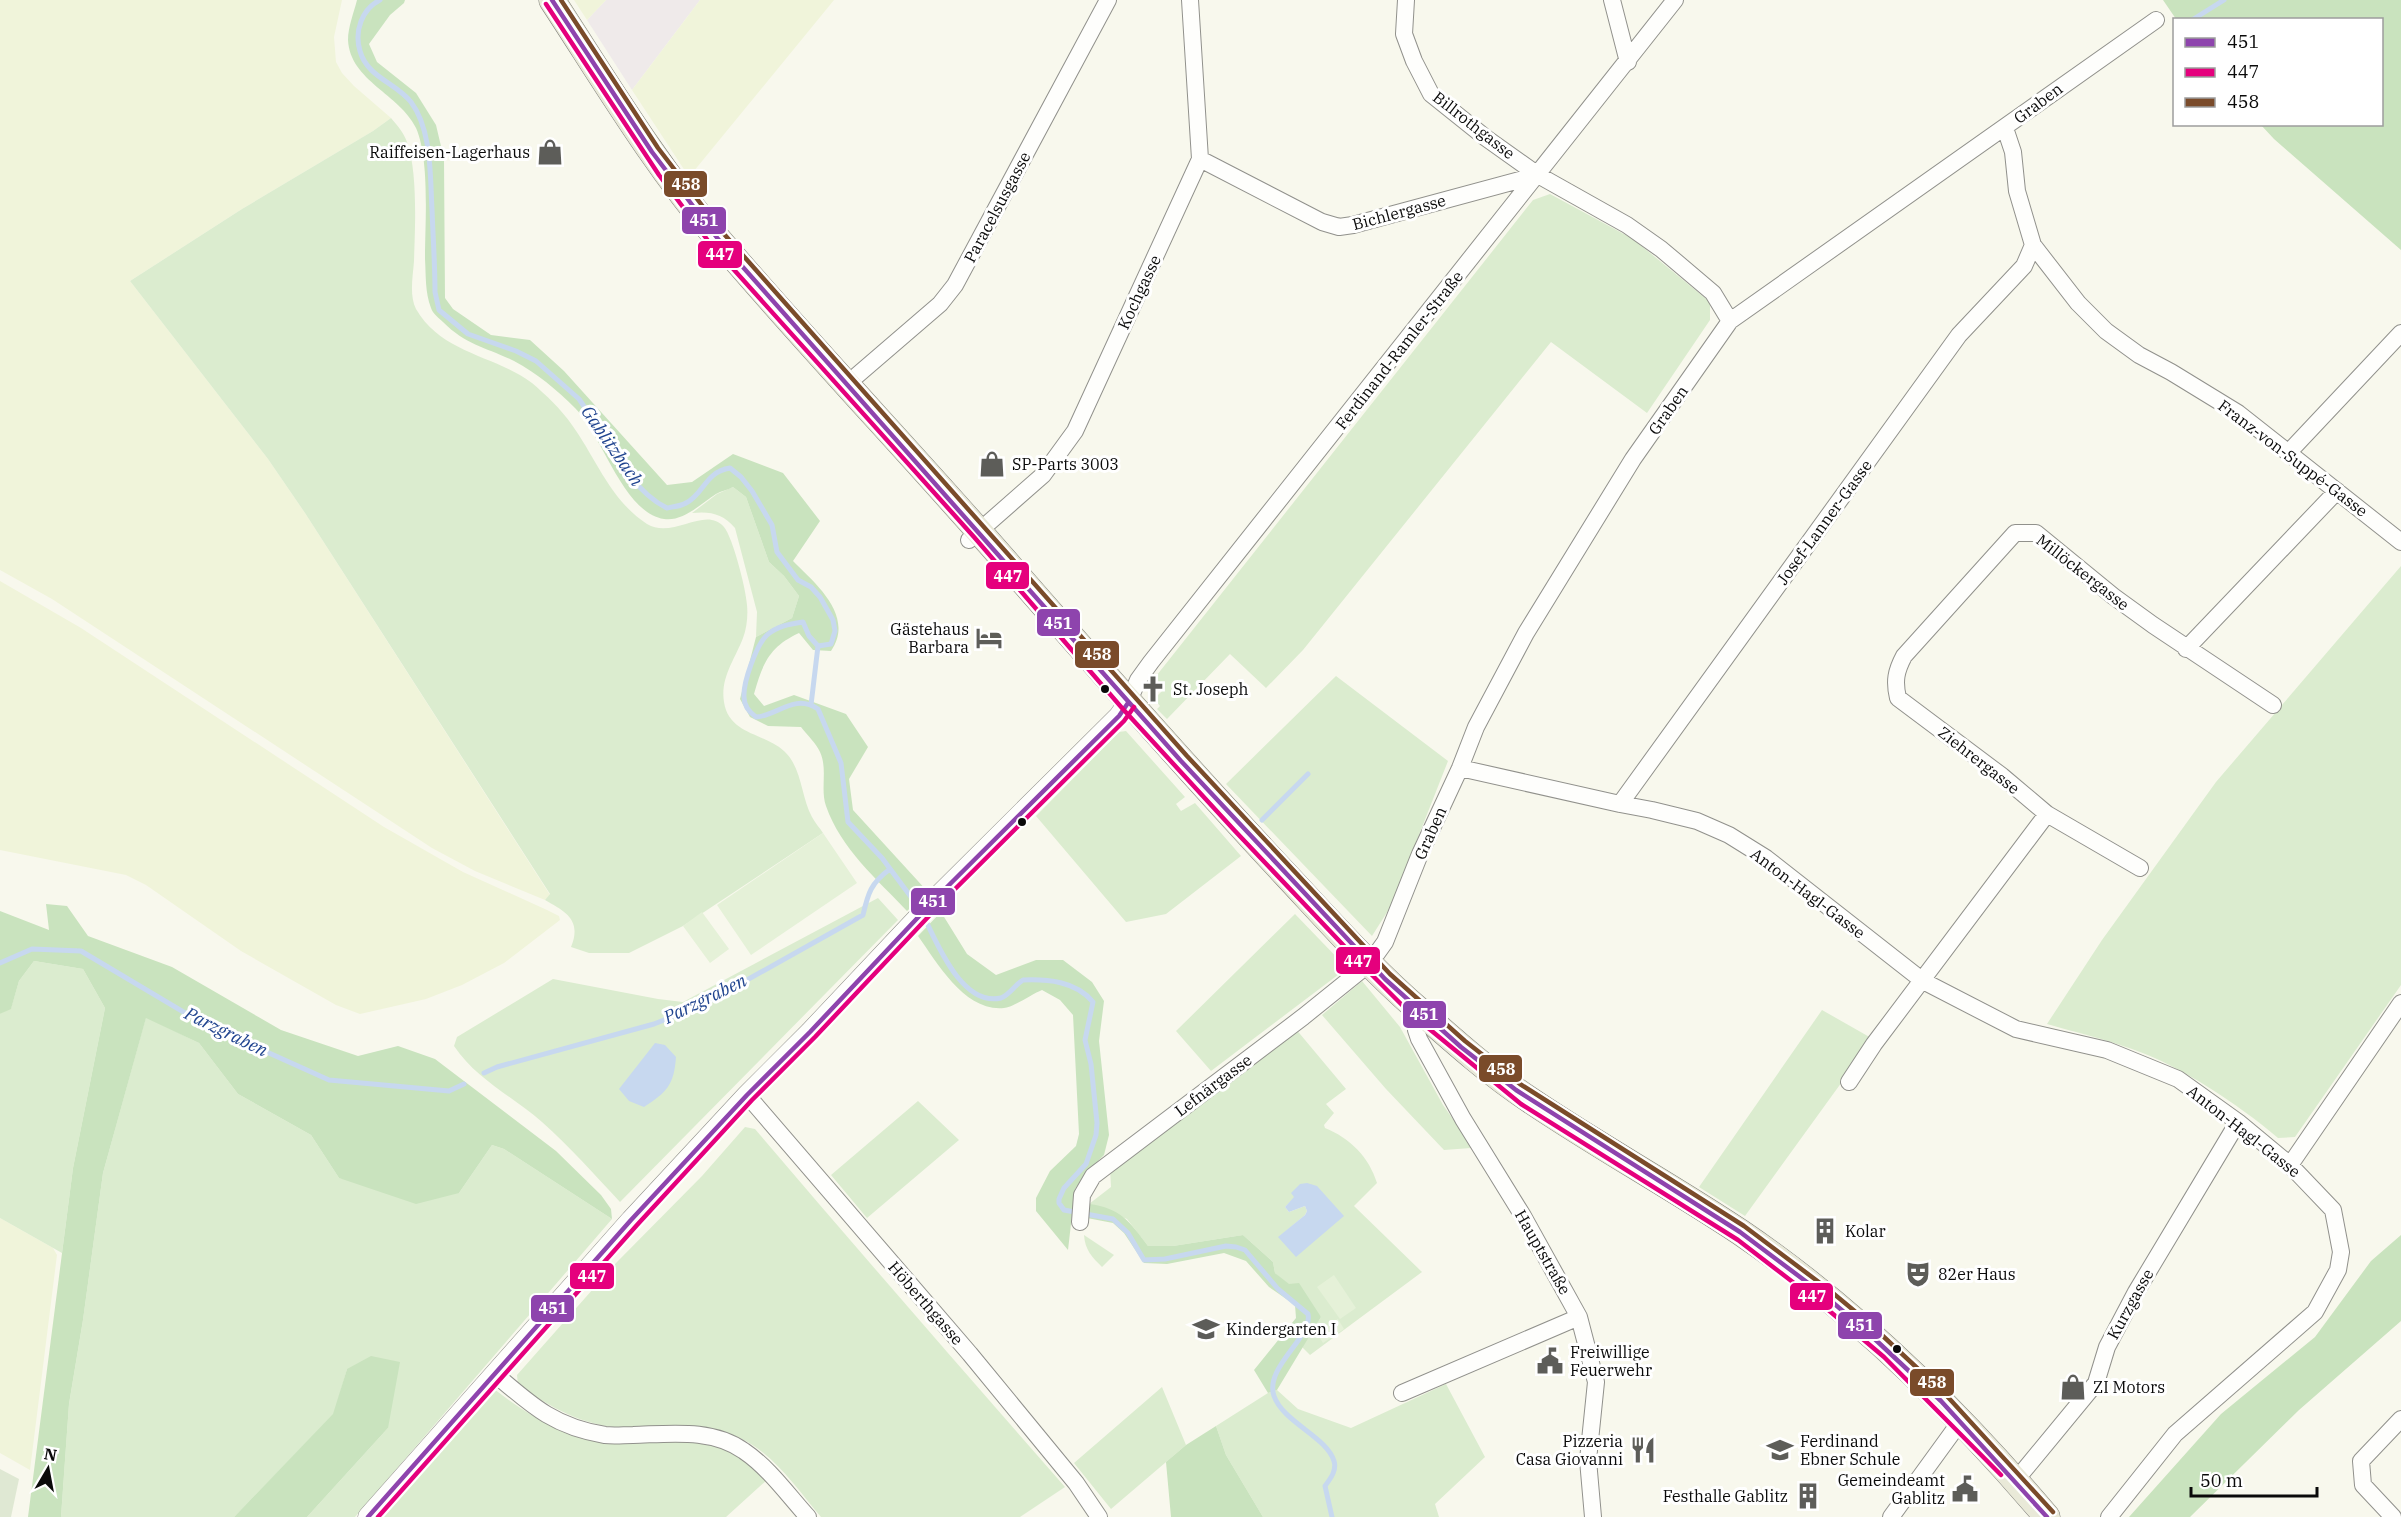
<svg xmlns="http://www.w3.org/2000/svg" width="2401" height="1517" viewBox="0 0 2401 1517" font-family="'IBM Plex Serif',serif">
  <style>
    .industrial { fill: #efeaea }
    .farmland { fill: #f0f4da }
    .green { fill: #dbeccf; fill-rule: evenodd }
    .forest { fill: #c9e3be }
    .cemetery { fill: #dfe8d3 }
    .pitch { fill: #e5f1d8 }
    .water { fill: #c7d8ef }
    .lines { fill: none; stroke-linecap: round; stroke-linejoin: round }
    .stream { stroke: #c7d8ef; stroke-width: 5 }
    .minor-casing { stroke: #91918c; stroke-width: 18 }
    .tertiary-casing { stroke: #91918c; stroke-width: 21 }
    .primary-casing { stroke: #7e7e7a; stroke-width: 27 }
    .minor { stroke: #fefefc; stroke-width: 16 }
    .tertiary { stroke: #fefefc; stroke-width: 20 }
    .primary { stroke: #e9e9d8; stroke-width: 26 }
    .bus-1-casing { stroke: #fff; stroke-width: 9 }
    .bus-2-casing { stroke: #fff; stroke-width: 9 }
    .bus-3-casing { stroke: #fff; stroke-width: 9 }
    .bus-1 { stroke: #8e44ad; stroke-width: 4.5 }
    .bus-2 { stroke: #e5007d; stroke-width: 4.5 }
    .bus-3 { stroke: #7a4b2a; stroke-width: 4.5 }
    .bus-dot { fill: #0a0a0a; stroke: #fff; stroke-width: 2 }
    .labels { text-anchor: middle; stroke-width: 6; stroke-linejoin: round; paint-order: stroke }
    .street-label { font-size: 16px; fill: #0a0a0a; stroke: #fff }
    .poi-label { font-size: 16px; fill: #0a0a0a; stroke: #fff; text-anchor: start }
    .water-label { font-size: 18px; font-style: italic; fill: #20448f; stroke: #fff }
    .line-badge { stroke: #fff; stroke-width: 2 }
    .badge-label { font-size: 16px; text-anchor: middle; font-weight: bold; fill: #fff }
  </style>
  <rect width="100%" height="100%" fill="#f8f8ed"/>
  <path class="industrial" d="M606,0H700L632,90L587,20Z"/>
  <path class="farmland" d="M0,0H342L334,37L336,62L342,73L354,86L391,118L373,131L242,209L130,281L268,459L305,513L550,895L545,900L475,871L432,848L52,599L0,570Z
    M574,0H606L587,20Z
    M700,0H834L689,177L632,90Z
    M0,581L81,628L384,827L463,872L547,910L559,916L560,920L504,963L462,985L426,999L360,1014L336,1005L241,951L146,885L126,875L0,850Z
    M0,1218L53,1248L57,1255L30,1470L0,1453Z"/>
  <path class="green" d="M391,118C397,125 404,133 407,142C418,172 415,229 414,261C413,276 409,295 416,309C442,354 495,355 532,383C546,395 561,409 572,425C596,458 610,500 647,524C673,540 705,505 724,527C733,538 746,589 747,605C748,615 747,628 743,638C735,659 720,678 724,702C729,735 765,733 784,751C802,767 801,797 812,817C815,823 820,828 823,833L683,926L629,953H589L571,947C582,920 566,912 545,900L550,894L305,513L268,459L130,281L242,209L373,131Z
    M1550,194L1633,239L1710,302V320L1647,413L1551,342L1303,650L1266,688L1230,654L1167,719L1157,709L1160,706L1154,699L1163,690L1153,680L1533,200Z
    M733,487L746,497L769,562L784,576L799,596L792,618L756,637L757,612L735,528C723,514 711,511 692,513L717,494Z
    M2401,566V985L2295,1137L2278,1138C2238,1104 2181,1066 2132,1049C2104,1039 2075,1032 2047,1024L2102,940L2216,782Z
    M1336,676L1448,761L1391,906L1372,936L1226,784Z
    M1126,731L1185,797L1176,804L1181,811L1195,803L1241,856L1166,914L1126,922L1036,816L1119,732Z
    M878,898L898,920L620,1202C595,1175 570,1147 542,1122C512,1096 476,1079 454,1046L457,1037L553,979L658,999L683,1002Z
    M1295,914L1347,968L1211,1071L1176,1031Z
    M34,961L83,969L105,1008L73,1168L62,1253L0,1218V1014L11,1008L19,981Z
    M1362,981L1400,1027L1443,1105L1472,1146L1471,1148L1444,1150L1386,1089L1322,1015Z
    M1822,1010L1873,1039L1745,1216L1699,1187Z
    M146,1017L199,1043L238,1094L311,1135L339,1178L459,1193L492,1145L504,1149L612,1219L355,1517H307L388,1428L347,1369L334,1414L234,1517H61L69,1404L83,1320L103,1173Z
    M1295,1028L1346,1089L1326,1104L1334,1113L1324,1125L1325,1128C1350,1138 1369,1157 1377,1183L1354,1206L1422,1272L1310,1355L1302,1347L1321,1317L1275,1273L1273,1262L1243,1235L1173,1246H1148L1127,1219L1089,1204L1111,1187L1110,1168ZM1295,1197L1343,1216L1279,1237L1305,1215L1307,1211L1305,1206L1289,1212L1285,1207Z
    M918,1101L959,1140L867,1218L831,1175Z
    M745,1127L755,1129C857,1249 961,1368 1065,1487L1020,1517H821C797,1489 774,1454 740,1438C694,1417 668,1431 623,1428C581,1425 552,1408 518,1385L517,1375L616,1263L702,1176Z
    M1084,1235L1114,1255L1102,1267C1092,1257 1085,1250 1084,1235Z
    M1446,1384L1485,1457L1435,1504L1439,1517H1263L1226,1455L1216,1426L1268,1393L1277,1390L1298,1409L1351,1428Z
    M1162,1387L1186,1445L1111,1509L1074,1463Z
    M494,1389C526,1414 559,1433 600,1441C642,1450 686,1431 728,1449C742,1455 756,1469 768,1479L726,1517H381Z"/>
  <path class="forest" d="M357,0H405L404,3L390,15L369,44L377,62L416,93L436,125L444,159L445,298L453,309L491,335L530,340L564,371L667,485L692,482L733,454L783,473L820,521L793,561C816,584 855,616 831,651L813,650L799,633C769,647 763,663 754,694L764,706L794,695L846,714L868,747L849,779L853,810L928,892L907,911C877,879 841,849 826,806C820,789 828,769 820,752C816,743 807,735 801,727L768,726L750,717L740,699L756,637L792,618L799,596L784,576L769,562L746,497L733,487C728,490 721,491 716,494C702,503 683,522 664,519C623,513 602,434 575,408C557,390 537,373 514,361C486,347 467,346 443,322C439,318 433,314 431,308C425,292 426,276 425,259C425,223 430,160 416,128C400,94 350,81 348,40C348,27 354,12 357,0Z
    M2163,0H2401V250L2274,139L2261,125L2382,124V20L2176,19Z
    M46,904L67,906L88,936L172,967L281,1030L358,1056L398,1046L435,1059L556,1151L601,1195L611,1209L612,1219L504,1149L492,1145L459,1193L416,1204L339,1178L311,1135L238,1094L199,1043L146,1018L103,1173L83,1320L69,1404L61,1517H28L73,1168L105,1008L83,969L34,961L19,981L11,1009L0,1014V911L49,930Z
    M941,912L967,954L996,975L1036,960H1063L1092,982L1104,1001L1099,1041L1109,1135L1104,1155L1085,1174L1075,1189L1068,1250L1036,1211V1198L1050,1171L1076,1146L1079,1134L1073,1015L1060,1000L1042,990C1032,994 1012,1008 1004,1008C965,1012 938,964 918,936Z
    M1089,1204C1121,1208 1130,1222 1148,1246H1173L1243,1235L1273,1262L1275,1273L1289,1284L1299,1283L1321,1317L1277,1390L1268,1393L1254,1370L1296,1318L1295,1305L1269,1287L1246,1261L1224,1253L1167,1264L1144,1263L1124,1233L1113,1223L1087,1218Z
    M2401,1235V1321L2299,1410L2190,1517H2129L2221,1414L2315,1337L2371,1261Z
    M371,1356L400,1362L388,1428L307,1517H234L333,1414L347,1369Z
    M1216,1426L1226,1455L1263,1517H1171L1166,1462L1186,1445Z"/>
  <path class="cemetery" d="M0,1469L19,1479L11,1517H0Z"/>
  <path class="pitch" d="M823,833L857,883L751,955L717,905Z
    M702,912L729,949L710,963L683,926Z
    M1334,1275L1356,1308L1340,1319L1317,1287Z
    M1338,1319L1344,1329L1323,1343L1316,1332Z"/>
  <path class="water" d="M655,1043L665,1045L676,1057C674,1085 667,1092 644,1107L629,1101L619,1089Z
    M1307,1183L1317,1186L1344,1216L1296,1257L1278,1237L1305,1215L1307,1211L1305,1206L1289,1212L1285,1207L1294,1197L1291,1193L1300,1184Z"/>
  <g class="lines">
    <path class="stream" d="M380,0C362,9 354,31 360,51C367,77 396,83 411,102C432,130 430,176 432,209C433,237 435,265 435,292L439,310L468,334L516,351L536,361L579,399C603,433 629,490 667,508C673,507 681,506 686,503C704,494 705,472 730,468L741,477L752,491L772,525L777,552L798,580L811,587L820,597L833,620L835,631L831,644L818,646L809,636L803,622C790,624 777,626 767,635C756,645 743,683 744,697C744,706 749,712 756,717C777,716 794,693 818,709L841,763L848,822L882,858L920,909
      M2192,20L2224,0
      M811,705L818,646
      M1262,820L1308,774
      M924,917C937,943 962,1007 1001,998C1009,995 1015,985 1023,980C1047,979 1076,981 1093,1002L1085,1040L1091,1064L1097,1123L1096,1135L1086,1164L1064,1188L1059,1199V1203L1064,1210L1113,1219L1128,1233L1144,1260L1165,1259L1226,1246L1236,1247L1245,1250L1278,1289L1308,1314C1313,1337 1264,1367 1274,1396C1283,1422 1327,1437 1334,1461C1337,1471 1330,1479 1325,1486L1332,1517
      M0,963L32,949L81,951L202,1023L329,1080L449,1091L464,1084
      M484,1073L497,1067L654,1024L704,1004L863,915C868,893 871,883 890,869"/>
    <g class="minor-casing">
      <path id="minor" d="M1406,0L1404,34L1414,61L1431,94L1486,138L1538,175L1627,225L1661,249L1713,293L1730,321
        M1612,0L1628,62
        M2005,128L2013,152L2017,191L2033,245L2078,303L2106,331L2139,355L2171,372L2238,413L2401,542
        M1200,159L1322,222L1339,227L1353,225L1538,175
        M847,384L940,304L955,285L1108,0
        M2289,452L2401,333
        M969,540L1043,475L1075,431L1200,159L1190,0
        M2186,649L2337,491
        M1128,703L1138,680L1151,662L1675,0
        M1460,768L1620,804L1652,810L1697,821L1729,835L1766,858L1923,981L2016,1029L2107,1050L2178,1079L2238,1122L2290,1165L2333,1210L2341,1252L2338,1270L2315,1312L2175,1434L2109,1517
        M1620,804L1959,335L2024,266L2033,245
        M2140,868L2047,814L2002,776L1898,698C1894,681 1896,671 1904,656L2015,533H2036L2113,596L2153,625L2273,705
        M1416,1008V1030L1419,1039L1463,1119L1523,1216L1579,1317L1596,1382L1588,1460L1593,1517
        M1849,1082L1874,1044L2047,814
        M747,1095L970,1354L1076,1483L1099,1517
        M2290,1165L2401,1003
        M1080,1222L1082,1195L1093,1176L1303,1017L1370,963L1385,942L1420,854L1460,768L1476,727L1526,633L1633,459L1730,321L2156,20
        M495,1374C532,1406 555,1427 605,1435C614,1436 624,1435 633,1435C670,1434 712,1428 744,1451C769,1468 788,1495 808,1517
        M1402,1393L1579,1317
        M2016,1480L2096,1383L2107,1347L2136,1292L2238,1122
        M1891,1517L1960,1422
        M2393,1517L2363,1485L2361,1461L2401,1419"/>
    </g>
    <g class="tertiary-casing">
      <path id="tertiary" d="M368,1517L631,1220L747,1095L810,1032L940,894L1119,716L1128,703"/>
    </g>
    <g class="primary-casing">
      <path id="primary" d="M552,0C605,81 655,165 718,239C813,351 915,457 1012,569C1102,672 1192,774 1285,874C1329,921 1372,970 1421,1012C1456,1043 1491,1074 1530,1100C1598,1146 1671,1186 1740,1232C1855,1310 1957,1411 2047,1517"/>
    </g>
    <use href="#minor" class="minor"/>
    <use href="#tertiary" class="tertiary"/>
    <use href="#primary" class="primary"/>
    <g class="bus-1-casing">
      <path id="bus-1" d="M552,0L652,152L718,239L1181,761L1385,979L1461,1047L1516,1090L1740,1232L1824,1295L1864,1329L1941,1401L2047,1517
        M368,1517L631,1220L747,1095L810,1032L940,894L1119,716L1128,703"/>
    </g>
    <g class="bus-2-casing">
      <path id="bus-2" d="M546,4L659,175L709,242L974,537L1122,708L1235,831L1365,968L1411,1014L1521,1104L1738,1240L1820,1303L1884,1357L2001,1475
        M378,1517L637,1225L752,1100L815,1037L945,899L1124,721L1134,707"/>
    </g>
    <g class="bus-3-casing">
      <path id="bus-3" d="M561,0L658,148L724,234L1187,756L1390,974L1465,1041L1520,1084L1744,1226L1828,1289L1869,1323L1946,1395L2053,1512"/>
    </g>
    <use href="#bus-1" class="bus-1"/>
    <use href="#bus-2" class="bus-2"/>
    <use href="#bus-3" class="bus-3"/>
  </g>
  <defs>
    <g id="shop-bare" transform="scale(2.07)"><path d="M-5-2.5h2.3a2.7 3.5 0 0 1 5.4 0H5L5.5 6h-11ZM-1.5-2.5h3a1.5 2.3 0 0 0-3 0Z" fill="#5d5d59" stroke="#fff" stroke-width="2.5" paint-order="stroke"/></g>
    <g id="hotel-bare" transform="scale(2.07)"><path d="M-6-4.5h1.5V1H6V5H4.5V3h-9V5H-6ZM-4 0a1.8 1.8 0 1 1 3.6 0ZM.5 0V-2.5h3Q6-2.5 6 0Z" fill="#5d5d59" stroke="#fff" stroke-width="2.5" paint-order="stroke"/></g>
    <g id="church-bare" transform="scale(2.07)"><path d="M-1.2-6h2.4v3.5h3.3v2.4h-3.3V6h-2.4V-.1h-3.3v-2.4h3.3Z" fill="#5d5d59" stroke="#fff" stroke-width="2.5" paint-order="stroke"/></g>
    <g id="building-bare" transform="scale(2.07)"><path d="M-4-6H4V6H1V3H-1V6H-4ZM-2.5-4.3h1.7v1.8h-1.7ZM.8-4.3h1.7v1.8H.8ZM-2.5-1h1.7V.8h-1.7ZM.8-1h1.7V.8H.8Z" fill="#5d5d59" stroke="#fff" stroke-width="2.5" paint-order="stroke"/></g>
    <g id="theatre-bare" transform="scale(2.07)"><path d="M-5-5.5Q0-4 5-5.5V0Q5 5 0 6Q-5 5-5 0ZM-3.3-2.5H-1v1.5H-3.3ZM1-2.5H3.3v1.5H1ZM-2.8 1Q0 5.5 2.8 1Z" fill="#5d5d59" stroke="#fff" stroke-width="2.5" paint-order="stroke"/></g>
    <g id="school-bare" transform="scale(2.07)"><path d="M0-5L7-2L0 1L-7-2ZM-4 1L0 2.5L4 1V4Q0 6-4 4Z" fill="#5d5d59" stroke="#fff" stroke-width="2.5" paint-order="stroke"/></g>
    <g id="civic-bare" transform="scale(2.07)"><path d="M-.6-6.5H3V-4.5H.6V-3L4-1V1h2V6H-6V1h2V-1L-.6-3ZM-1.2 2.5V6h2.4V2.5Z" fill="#5d5d59" stroke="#fff" stroke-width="2.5" paint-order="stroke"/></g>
    <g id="restaurant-bare" transform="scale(2.07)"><path d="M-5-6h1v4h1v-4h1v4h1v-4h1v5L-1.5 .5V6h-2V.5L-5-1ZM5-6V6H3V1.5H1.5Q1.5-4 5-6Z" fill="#5d5d59" stroke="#fff" stroke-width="2.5" paint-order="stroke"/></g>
  </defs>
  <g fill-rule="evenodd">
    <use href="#shop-bare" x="550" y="152"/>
    <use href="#shop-bare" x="992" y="464"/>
    <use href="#hotel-bare" x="989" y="638"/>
    <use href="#church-bare" x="1153" y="689"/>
    <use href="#building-bare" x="1825" y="1231"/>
    <use href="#theatre-bare" x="1918" y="1274"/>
    <use href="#school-bare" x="1206" y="1329"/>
    <use href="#civic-bare" x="1550" y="1361"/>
    <use href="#shop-bare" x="2073" y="1387"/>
    <use href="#restaurant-bare" x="1643" y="1450"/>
    <use href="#school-bare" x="1780" y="1450"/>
    <use href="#civic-bare" x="1965" y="1489"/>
    <use href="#building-bare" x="1808" y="1496"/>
  </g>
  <g class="bus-dot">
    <circle cx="1105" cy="689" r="5"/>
    <circle cx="1022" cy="822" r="5"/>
    <circle cx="1897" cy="1349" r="5"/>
  </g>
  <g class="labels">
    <g class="street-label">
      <text transform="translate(2038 103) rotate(-37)" y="6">Graben</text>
      <text transform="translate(1474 125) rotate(38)" y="6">Billrothgasse</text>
      <text transform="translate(997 207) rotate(-62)" y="6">Paracelsusgasse</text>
      <text transform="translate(1399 212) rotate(-15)" y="6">Bichlergasse</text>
      <text transform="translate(1139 292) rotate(-65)" y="6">Kochgasse</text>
      <text transform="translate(1399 350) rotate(-52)" y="6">Ferdinand-Ramler-Straße</text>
      <text transform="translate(1668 410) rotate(-55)" y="6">Graben</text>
      <text transform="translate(2293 458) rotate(37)" y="6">Franz-von-Suppé-Gasse</text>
      <text transform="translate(1824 522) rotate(-54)" y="6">Josef-Lanner-Gasse</text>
      <text transform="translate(2083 572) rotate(38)" y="6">Millöckergasse</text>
      <text transform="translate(1979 760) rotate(38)" y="6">Ziehrergasse</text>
      <text transform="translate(1430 833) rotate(-66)" y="6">Graben</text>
      <text transform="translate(1808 893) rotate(37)" y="6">Anton-Hagl-Gasse</text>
      <text transform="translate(1213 1085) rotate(-37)" y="6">Lefnärgasse</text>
      <text transform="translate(2244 1131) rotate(38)" y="6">Anton-Hagl-Gasse</text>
      <text transform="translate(1543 1252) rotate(60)" y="6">Hauptstraße</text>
      <text transform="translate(926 1303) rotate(49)" y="6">Höberthgasse</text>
      <text transform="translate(2130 1304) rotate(-61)" y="6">Kurzgasse</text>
    </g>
    <g class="poi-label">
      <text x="530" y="158" text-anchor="end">Raiffeisen-Lagerhaus</text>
      <text x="1012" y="470">SP-Parts 3003</text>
      <text x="969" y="635" text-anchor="end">Gästehaus<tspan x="969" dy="18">Barbara</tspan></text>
      <text x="1173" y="695">St. Joseph</text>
      <text x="1845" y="1237">Kolar</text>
      <text x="1938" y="1280">82er Haus</text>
      <text x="1226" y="1335">Kindergarten I</text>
      <text x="1570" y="1358">Freiwillige<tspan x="1570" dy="18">Feuerwehr</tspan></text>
      <text x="2093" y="1393">ZI Motors</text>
      <text x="1623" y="1447" text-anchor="end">Pizzeria<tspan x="1623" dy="18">Casa Giovanni</tspan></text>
      <text x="1800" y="1447">Ferdinand<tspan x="1800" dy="18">Ebner Schule</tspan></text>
      <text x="1945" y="1486" text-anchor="end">Gemeindeamt<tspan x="1945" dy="18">Gablitz</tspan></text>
      <text x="1788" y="1502" text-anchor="end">Festhalle Gablitz</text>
    </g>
    <g class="water-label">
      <text transform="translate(612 446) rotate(55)" y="6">Gablitzbach</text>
      <text transform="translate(705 999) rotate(-26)" y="6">Parzgraben</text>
      <text transform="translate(226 1032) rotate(26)" y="6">Parzgraben</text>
    </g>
  </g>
  <g class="line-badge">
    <rect x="663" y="170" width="45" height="28" rx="6" fill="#7a4b2a"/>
    <rect x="681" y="206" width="46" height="29" rx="6" fill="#8e44ad"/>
    <rect x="697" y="240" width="46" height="29" rx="6" fill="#e5007d"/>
    <rect x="985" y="561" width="45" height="29" rx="6" fill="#e5007d"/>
    <rect x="1036" y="608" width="45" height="29" rx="6" fill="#8e44ad"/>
    <rect x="1074" y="640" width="46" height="29" rx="6" fill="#7a4b2a"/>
    <rect x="910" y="887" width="46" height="29" rx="6" fill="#8e44ad"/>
    <rect x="1335" y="946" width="46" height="29" rx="6" fill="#e5007d"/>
    <rect x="1402" y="1000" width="45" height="29" rx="6" fill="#8e44ad"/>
    <rect x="1478" y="1054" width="45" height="29" rx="6" fill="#7a4b2a"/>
    <rect x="569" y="1262" width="46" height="28" rx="6" fill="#e5007d"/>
    <rect x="1789" y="1282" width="45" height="29" rx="6" fill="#e5007d"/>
    <rect x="530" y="1294" width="45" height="29" rx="6" fill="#8e44ad"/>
    <rect x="1837" y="1311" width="46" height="29" rx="6" fill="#8e44ad"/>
    <rect x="1909" y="1368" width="46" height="29" rx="6" fill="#7a4b2a"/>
  </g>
  <g class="badge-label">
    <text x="686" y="190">458</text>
    <text x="704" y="226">451</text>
    <text x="720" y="260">447</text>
    <text x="1008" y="582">447</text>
    <text x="1058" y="629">451</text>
    <text x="1097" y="660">458</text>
    <text x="933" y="907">451</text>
    <text x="1358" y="967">447</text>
    <text x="1424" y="1020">451</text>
    <text x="1501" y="1075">458</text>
    <text x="592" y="1282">447</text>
    <text x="1812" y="1302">447</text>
    <text x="553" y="1314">451</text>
    <text x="1860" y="1331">451</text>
    <text x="1932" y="1388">458</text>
  </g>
  <rect x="2173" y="18" width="210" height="108" fill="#ffffff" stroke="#9d9d9d" stroke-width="1.5"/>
  <rect x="2185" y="38" width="30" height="9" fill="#8e44ad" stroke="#9d9d9d" stroke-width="1.5"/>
  <text x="2227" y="48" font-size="18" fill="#0a0a0a">451</text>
  <rect x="2185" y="68" width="30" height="9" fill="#e5007d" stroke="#9d9d9d" stroke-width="1.5"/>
  <text x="2227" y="78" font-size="18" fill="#0a0a0a">447</text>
  <rect x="2185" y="98" width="30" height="9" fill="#7a4b2a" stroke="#9d9d9d" stroke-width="1.5"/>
  <text x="2227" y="108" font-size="18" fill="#0a0a0a">458</text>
  <g transform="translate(48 1469) rotate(10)" stroke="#ffffff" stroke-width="4.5" paint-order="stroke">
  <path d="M0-4.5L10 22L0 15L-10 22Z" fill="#0a0a0a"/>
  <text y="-9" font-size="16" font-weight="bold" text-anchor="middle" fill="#0a0a0a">N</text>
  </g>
  <path d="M2191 1487v9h126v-9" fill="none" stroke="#0a0a0a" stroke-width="3"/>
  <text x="2200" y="1487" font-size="18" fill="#0a0a0a" stroke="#ffffff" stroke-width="4.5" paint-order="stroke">50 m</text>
</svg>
